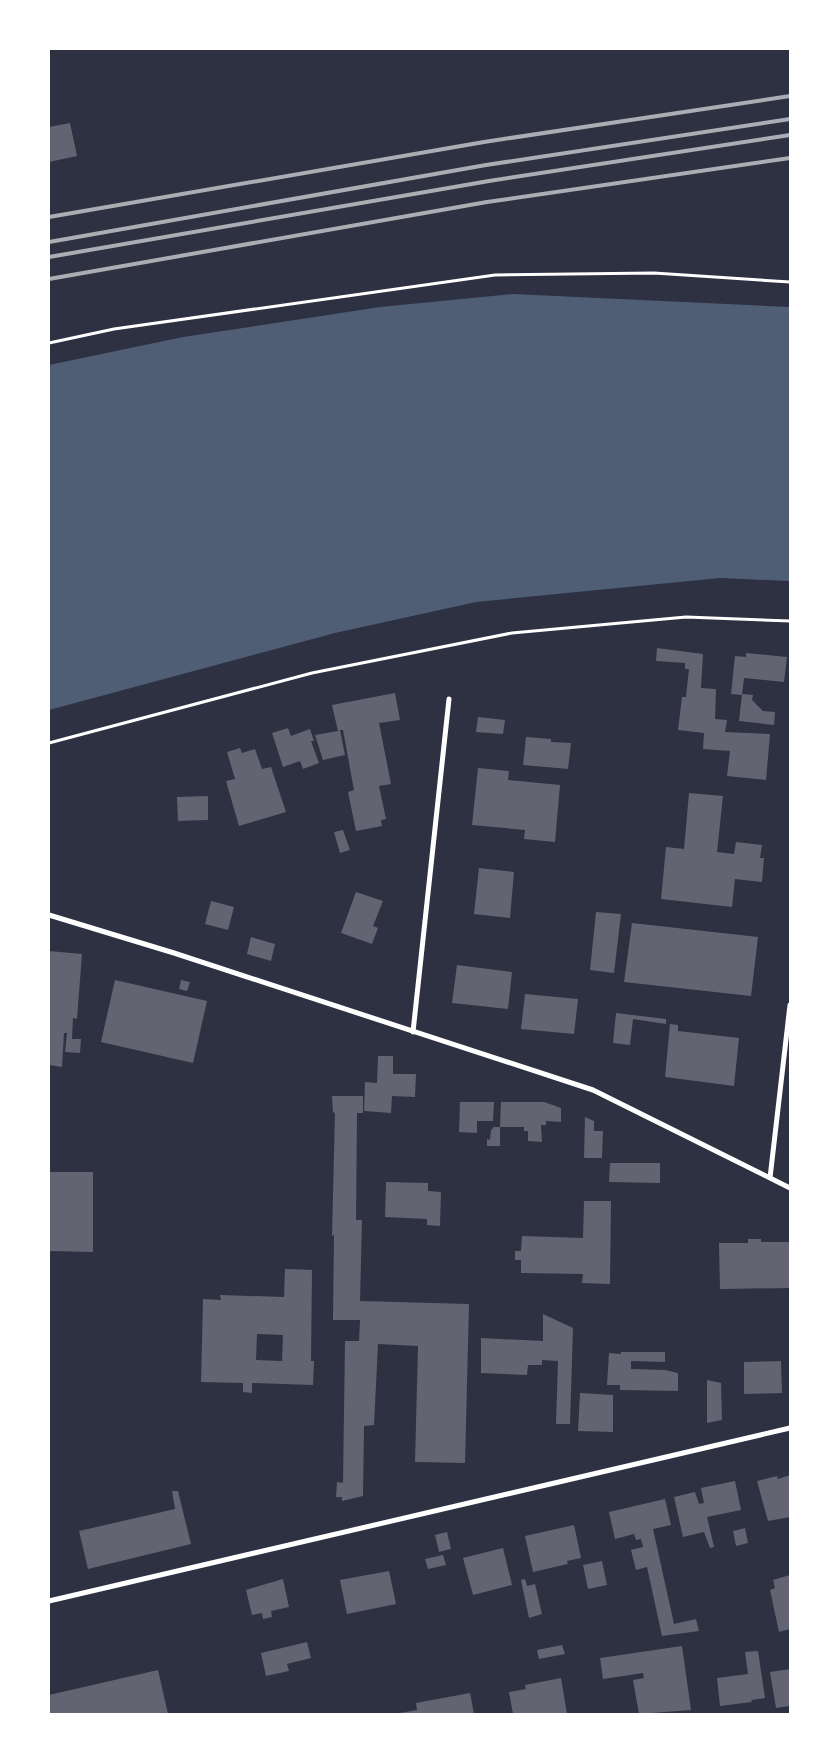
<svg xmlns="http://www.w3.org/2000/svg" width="839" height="1763" viewBox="0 0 839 1763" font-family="'Open Sans',sans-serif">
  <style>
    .water { fill: #4f5d75 }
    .building { fill: #626471; fill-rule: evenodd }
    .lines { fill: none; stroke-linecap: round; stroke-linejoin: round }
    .path { stroke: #fff; stroke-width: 3 }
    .minor { stroke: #fff; stroke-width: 5 }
    .rail { stroke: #abadb3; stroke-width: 4 }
  </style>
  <rect width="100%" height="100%" fill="#2d3142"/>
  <path class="water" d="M513,294L790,307V581L720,578L476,602L335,633L49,710V365L183,337L380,307Z"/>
  <path class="building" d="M70,123L77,156L49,162V127Z
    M657,648L703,654L701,688L716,689L715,719L727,720L725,732L770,734L766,780L727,776L730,751L703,749L704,733L678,730L682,697H686L689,669H685V663L656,661Z
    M746,653L787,657L784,682L744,678L742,695L731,694L735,656L746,657Z
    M395,693L400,720L379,723L391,784L379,786L386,819L381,820L382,826L356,831L348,792L354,790L343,730H340L345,755L323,760L315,735L338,731L332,705Z
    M742,694L753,695L752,700L763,711L775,712L774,725L739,721Z
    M478,717L505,720L503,734L476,732Z
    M288,728L291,736L310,729L314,741H311L319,763L303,769L300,761L283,767L272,733Z
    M526,737L551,739V742L571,743L568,769L523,765Z
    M240,748L242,753L255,749L262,769L271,767L286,812L239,826L226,781L235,779L227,752Z
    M478,768L509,771L508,780L560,785L555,842L524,839L525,830L472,825Z
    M689,793L723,796L717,852L734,854L736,842L762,845L760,858H764L762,882L735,879L732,907L661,899L666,847L684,849Z
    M208,796V820L178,821L177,797Z
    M343,830L350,850L340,853L334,832Z
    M479,868L514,872L510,918L474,914Z
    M356,892L383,901L373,926L378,928L372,944L341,933Z
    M211,901L234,907L228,930L205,924Z
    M596,912L621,914L614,973L590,970Z
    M632,923L758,937L751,996L624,982Z
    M251,937L275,944L271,961L247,954Z
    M49,951L82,954L77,1019L73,1018L72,1039H81L80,1053L65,1052L67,1033H64L62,1067L49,1065Z
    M457,965L512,972L508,1009L452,1003Z
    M115,980L207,1001L193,1063L101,1042Z
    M181,980L190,982L187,991L179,989Z
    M525,994L578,999L574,1034L521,1029Z
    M616,1013L666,1019V1024L633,1019L630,1045L613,1043Z
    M670,1024L678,1025V1031L739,1038L734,1086L665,1077Z
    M378,1056H393V1074H416L415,1097L392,1096L391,1113L364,1111L365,1082L377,1083Z
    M332,1096H363V1113H357L356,1220H362L360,1301L469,1304L465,1463L415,1462L418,1346L378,1344L374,1425L364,1426L363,1496L342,1501V1497H336L337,1482L343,1483L345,1341H359L360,1320H333L334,1235L332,1236L335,1113L333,1112Z
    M460,1102H494L493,1121H477V1133L459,1132Z
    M501,1102H544L561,1108V1122L546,1121V1125H541L542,1142L528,1141V1131H524V1127H500Z
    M585,1117L594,1121V1131H603L602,1158H584Z
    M494,1127H500V1146H487V1139L490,1140L491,1130Z
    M610,1163H660V1183L609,1182Z
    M49,1172H93V1252L49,1251Z
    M386,1182L428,1183V1191L441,1192L440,1226L427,1225V1219L385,1217Z
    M584,1201H611L610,1284L582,1283L583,1274L521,1273V1260H515V1251H521L522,1236L583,1238Z
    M748,1239H761V1242H790V1288L720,1289L719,1243H748Z
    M285,1269L312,1270L311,1361H314L313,1385L252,1383V1393L243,1392V1383L201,1382L203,1299L221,1300L220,1295L284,1297ZM257,1334L283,1335L282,1361L256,1360Z
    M543,1314L573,1328L570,1424H556L558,1361L542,1360V1365H528L527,1375L481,1373V1338L543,1341Z
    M621,1352H665V1362L631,1361V1369L665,1370L678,1373V1391L620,1390V1385H607L609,1353L621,1354Z
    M781,1361L782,1393L744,1394V1362Z
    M707,1380L721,1383L722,1420L707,1423Z
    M580,1393L613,1395V1432L578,1431Z
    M790,1475V1517L768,1521L757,1481L777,1476L778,1479Z
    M735,1481L741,1510L707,1517L714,1547L710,1548L704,1532L683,1537L674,1497L695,1492L699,1504L704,1503L701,1488Z
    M172,1491H178L191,1544L88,1569L79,1531L175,1509Z
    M665,1499L671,1525L653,1529L674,1624L696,1619L699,1631L662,1636L647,1567L636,1570L631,1550L643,1547L641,1539L636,1540L634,1534L615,1539L609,1512Z
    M574,1525L581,1558L567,1561L568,1564L533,1572L525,1536Z
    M745,1528L748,1543L736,1546L733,1531Z
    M447,1532L451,1549L439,1552L435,1535Z
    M503,1548L512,1585L473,1595L463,1558Z
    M443,1555L446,1565L428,1569L425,1559Z
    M602,1561L607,1585L588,1589L583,1565Z
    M389,1571L396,1604L347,1614L340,1580Z
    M790,1575V1629L779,1632L770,1590L775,1588L773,1580Z
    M283,1579L289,1607L271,1611L272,1617L263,1619L262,1613L252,1615L246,1590Z
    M525,1579L527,1586L535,1584L542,1614L529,1618L521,1580Z
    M307,1642L311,1658L287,1664L289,1671L266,1676L261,1653Z
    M562,1645L565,1654L539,1659L537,1650Z
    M682,1646L691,1710L639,1714L633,1680L644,1678L643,1673L603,1679L600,1658Z
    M758,1651L765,1698L751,1700L752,1702L720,1706L717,1678L748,1674L745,1652Z
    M790,1669V1706L776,1708L770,1672Z
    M158,1670L168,1714H49V1695Z
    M561,1678L567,1714H513L509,1692L526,1689L525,1685Z
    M470,1693L474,1714H394L417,1710L416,1703Z"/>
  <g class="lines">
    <path class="path" d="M49,343L114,329L495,275L654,273L790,282
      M49,743L312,673L512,633L686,617L790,621"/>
    <path class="minor" d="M49,915L174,953L593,1090L790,1188
      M413,1032L449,699
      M770,1178L790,1005
      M49,1601L790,1428"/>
    <path class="rail" d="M49,217L484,142L790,96
      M49,242L486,165L790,119
      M49,257L489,181L790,135
      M49,279L487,202L790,158"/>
  </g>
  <rect width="839" height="1763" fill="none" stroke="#ffffff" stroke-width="100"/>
</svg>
